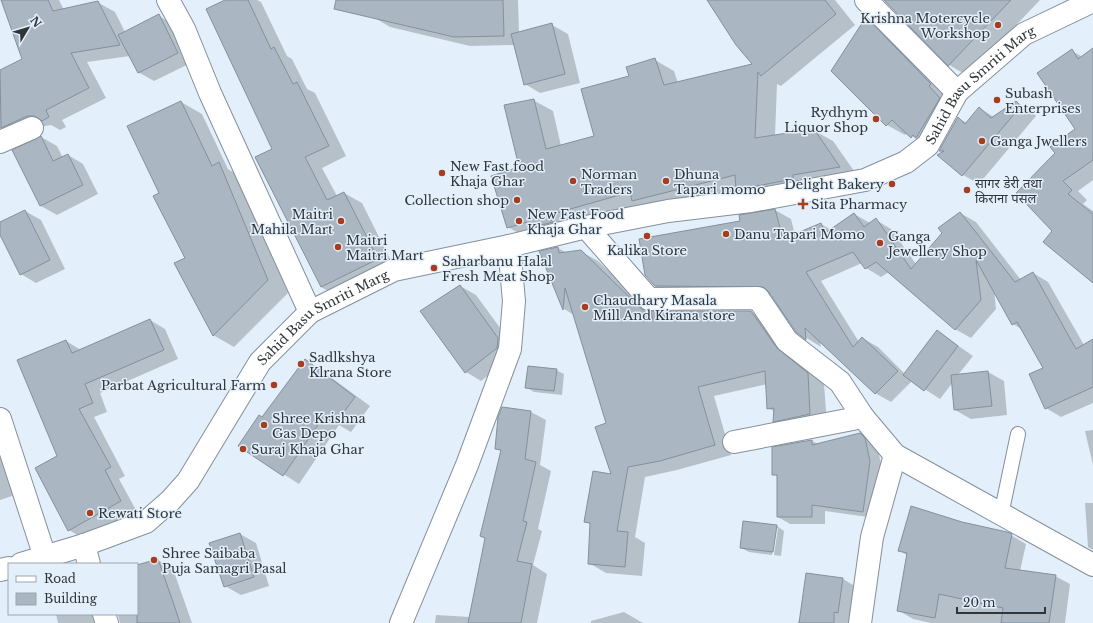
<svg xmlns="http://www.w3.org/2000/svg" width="1093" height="623" viewBox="0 0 1093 623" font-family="'Libre Baskerville','Noto Sans Devanagari',serif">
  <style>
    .shadow { fill: #0003 }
    .building { fill: #aab6c2; stroke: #84909b }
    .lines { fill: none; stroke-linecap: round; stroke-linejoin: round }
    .service-casing { stroke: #84909b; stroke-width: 16 }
    .minor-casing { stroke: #84909b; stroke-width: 24 }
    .service { stroke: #fff; stroke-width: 14 }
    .minor { stroke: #fff; stroke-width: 22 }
    .poi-dot { fill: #a53d1e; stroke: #e3f0fc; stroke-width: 1.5 }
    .labels { text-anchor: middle; stroke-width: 3; stroke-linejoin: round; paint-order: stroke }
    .poi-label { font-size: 13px; fill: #303539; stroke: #e3f0fc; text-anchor: start }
    .street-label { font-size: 13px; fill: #303539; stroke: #e3f0fc }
  </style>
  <rect width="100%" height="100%" fill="#e3f0fc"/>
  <path class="shadow" d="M2,0H59L64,10L97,2L115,12L125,32L159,16L174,25L193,62L154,81L138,72L130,56L87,62L106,98L62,120L66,127L60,130L51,125L45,126L12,140L0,149V71L23,60Z
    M227,0H257L261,2L287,56L292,59L307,89L315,93L346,156L322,168L337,196L344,193L362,203L395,269L339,297L321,287L274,149Z
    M379,0H518L519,33L552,25L568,34L580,83L540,93L525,84L515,45L470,46L390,27L375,18Z
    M708,0H835L855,25L781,86L777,84L775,136L813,130L833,141L859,178L756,201L738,190L652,211L641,205L527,238L508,227L533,100L553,111L561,146L595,137L630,77L655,60L674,71L678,83L753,65Z
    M885,0H1040L968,76L949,65Z
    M884,36L900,46L949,95L929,147L907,133L905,135L887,125Z
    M1093,49V180L1078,191L1087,200L1083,204L1093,211V280L1053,231L1057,154L1076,129L1072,51L1083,57Z
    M181,102L202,114L228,169L239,176L288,293L234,347L213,335L160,193Z
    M1016,102L1032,111L1036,116L979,184L963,175L939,155L943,153L940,151L958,118L967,123L979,108L994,117Z
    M41,137L57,146L63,158L68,155L83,164L98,194L57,215L41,206L14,151Z
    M775,210L791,219L795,235L821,224L831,230L854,214L870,223L876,220L891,229L916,264L960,213L976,222L1021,280L1033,273L1048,282L1084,345L1093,340V403L1061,417L1046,408L1044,368L1023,330L1013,324L994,290L996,309L971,338L955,329L889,272L881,277L866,268L862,263L821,281L859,342L862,338L878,347L905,374L937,331L973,356L958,375L988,372L1004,381L1007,415L971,419L955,410L953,382L940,399L912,381L891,402L875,393L820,342L821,347L797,332L772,295H671L655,286L741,222Z
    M25,211L41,220L65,269L36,283L21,274L0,232V223Z
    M558,248L567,253L580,251L598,261L651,312H751L768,322L824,384L827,424L791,431L774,421L775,412L768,408L767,384L714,396L731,455L677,470L645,477L635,537L645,543L642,576L606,573L589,563L591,525L585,521L612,475L607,424L574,315L564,309L541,252Z
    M460,286L476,295L514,347L512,357L481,381L466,372L421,311Z
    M150,320L165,329L178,359L100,393L107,412L94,417L125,476L119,479L136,510L84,539L69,530L59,456L66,341L81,350Z
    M305,361L321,370L370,406L351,432L339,425L299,484L239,446L263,418Z
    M556,370L564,374L562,395L534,392L526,387Z
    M503,408L531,412L546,420L540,465L551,471L538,529L542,531L533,565L547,574L537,623H435L436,615L470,617L486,539L481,536L501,451L496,448Z
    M0,409L27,491L0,500Z
    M1093,430V465L1085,431Z
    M860,434L873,442L877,446L882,468L875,518L825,511V524H790L778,517V477L773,474L812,441L818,444Z
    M1085,503H1093V550L1088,547Z
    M962,523L1007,533L1026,544L1020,571L1055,576L1070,584L1065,623H931L913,619L898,610L907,555L899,550Z
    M777,526L784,531L781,556L774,555L778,528H776L772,555L749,552L741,548Z
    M240,534L256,543L269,586L241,595L225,586Z
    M158,560L173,569L192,623H120L118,614H137V566Z
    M843,579L858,588L850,623H797Z
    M624,612L643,623H591V621Z
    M56,614H111L107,623H58Z"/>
  <path class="building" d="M1,0H48L53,11L98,1L120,45L71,53L89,88L46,110L49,117L42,121L34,116H27L1,128L0,70L22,59Z
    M225,0H248L271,49L274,47L293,84L297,82L329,146L305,157L327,200L344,192L378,259L321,287L255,157L272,149L206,9Z
    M336,0H503L504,36L454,37L334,9Z
    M707,0H825L836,14L761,76L758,72L755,138L814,129L840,167L793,175V179L736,190L735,175L632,201L630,192L546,216L553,222L530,228L527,222L507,228L491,176L519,167L504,105L534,99L546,149L594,136L581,89L629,76L626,67L655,58L664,85L752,64L736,45Z
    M884,0H1011L948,66Z
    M159,14L178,53L138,73L118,35Z
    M866,17L931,84L929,86L940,98L916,138L913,135L911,138L892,120L886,126L831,71Z
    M552,23L565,74L524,85L511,34Z
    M1093,48V160L1063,181L1072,190L1068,194L1093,214V283L1043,242L1052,231L1016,193L1055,153L1050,147L1075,129L1037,73L1072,49L1078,59Z
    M181,101L212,166L219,162L268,280L213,336L174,263L185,258L153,196L159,193L127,126Z
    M1016,101L1021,106L962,176L937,155L944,151H939L958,117L965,124L979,107L991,118Z
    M41,136L53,161L68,154L83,185L40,206L12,150Z
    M775,209L783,239L821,223L825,233L854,213L864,227L876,218L911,269L942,233L938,228L960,212L1015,282L1033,272L1076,349L1093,339V387L1045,409L1029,374L1043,368L1017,322L1012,325L976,260L981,300L955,330L876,262L865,269L853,252L806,272L853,347L862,337L898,371L875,394L805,328L806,340L796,332L768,291L763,287L655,286L645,275L639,239L740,221L739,215Z
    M25,210L50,260L20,275L0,235V222Z
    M558,247L559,253L581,250L653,320L651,311H751L777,348L808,373L810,414L773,422L774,408L767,409L765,371L698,387L715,445L660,461L628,467L617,531L628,532L625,567L588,564L590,523L584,522L593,471L611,474L595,427L606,423L565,288L563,310L539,251Z
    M460,285L498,338L497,348L465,373L420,311Z
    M150,319L164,350L85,384L93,403L79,409L111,467L105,470L121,501L68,531L35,468L57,456L17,360L66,340L72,353Z
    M937,330L958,346L924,391L903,375Z
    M305,359L355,397L335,424L324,416L283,476L238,446L259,415L262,417Z
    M528,366L557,369L554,391L525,388Z
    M988,371L992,406L954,410L951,375Z
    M502,407L531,411L525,459L536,462L523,521L527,522L517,561L532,564L521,623H468L485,538L480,536L501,450L495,449L498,417Z
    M860,433L865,438L870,461L863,512L812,505V517H777V475H772V447L812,440V445Z
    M911,506L962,522L1007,532L1012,534L1005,568L1056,575L1049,623H1001L1003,608L939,594L935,618L897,611L907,553L898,551Z
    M743,521L777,525L773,552L740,548Z
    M240,533L254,577L224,587L209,543Z
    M158,559L173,602L180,623H137V565Z
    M806,573L843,578L838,613L834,612V623H799Z"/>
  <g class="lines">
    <g class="service-casing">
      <path id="service" d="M1001,515L1018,434"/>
    </g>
    <g class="minor-casing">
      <g id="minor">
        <path d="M168,0L184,29L210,93L310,312"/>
        <path d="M866,0L957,92"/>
        <path d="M0,142L32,128"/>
        <path d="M586,227L649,299L758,298L787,341L840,382L863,417L895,455L1093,565"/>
        <path d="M0,419L45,557"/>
        <path d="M734,442L863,417"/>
        <path d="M84,545L89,564"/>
        <path id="s1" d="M21,564L84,545L146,522L170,501L188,481L260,362L310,312L394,270L509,246L586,227L668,211L751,201L865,180L906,162L928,145L957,92L1024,34L1093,1"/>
        <path d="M0,570L9,568"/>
        <path d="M104,614L107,623"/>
        <path d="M401,623L467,465L510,349L514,301L509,246"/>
        <path d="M860,623L872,537L895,455"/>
      </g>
    </g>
    <use href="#service" class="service"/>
    <use href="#minor" class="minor"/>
  </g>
  <g class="poi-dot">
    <circle cx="998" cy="25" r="4"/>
    <circle cx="997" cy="100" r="4"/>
    <circle cx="876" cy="119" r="4"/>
    <circle cx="982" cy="141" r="4"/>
    <circle cx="442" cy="173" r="4"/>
    <circle cx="573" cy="181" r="4"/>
    <circle cx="666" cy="181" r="4"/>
    <circle cx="892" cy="184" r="4"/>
    <circle cx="967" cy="190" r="4"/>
    <circle cx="517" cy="200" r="4"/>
    <path d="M801 198h4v4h4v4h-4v4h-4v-4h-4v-4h4z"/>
    <circle cx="341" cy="221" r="4"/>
    <circle cx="519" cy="221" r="4"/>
    <circle cx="726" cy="234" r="4"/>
    <circle cx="647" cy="236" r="4"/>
    <circle cx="880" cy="243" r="4"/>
    <circle cx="338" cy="247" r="4"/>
    <circle cx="434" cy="268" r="4"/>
    <circle cx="585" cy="307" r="4"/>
    <circle cx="301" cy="364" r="4"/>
    <circle cx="274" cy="385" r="4"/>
    <circle cx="264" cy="425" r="4"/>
    <circle cx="243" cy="449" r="4"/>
    <circle cx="90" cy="513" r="4"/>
    <circle cx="154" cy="560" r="4"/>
  </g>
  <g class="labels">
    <g class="poi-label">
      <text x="990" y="23" text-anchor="end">Krishna Motercycle<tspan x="990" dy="15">Workshop</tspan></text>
      <text x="1005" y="98">Subash<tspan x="1005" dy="15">Enterprises</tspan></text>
      <text x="868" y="117" text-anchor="end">Rydhym<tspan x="868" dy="15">Liquor Shop</tspan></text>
      <text x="990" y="146">Ganga Jwellers</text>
      <text x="450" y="171">New Fast food<tspan x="450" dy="15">Khaja Ghar</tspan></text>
      <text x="581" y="179">Norman<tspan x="581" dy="15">Traders</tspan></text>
      <text x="674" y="179">Dhuna<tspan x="674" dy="15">Tapari momo</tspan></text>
      <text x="975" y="188">सागर डेरी तथा<tspan x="975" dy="15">किराना पसल</tspan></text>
      <text x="884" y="189" text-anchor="end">Delight Bakery</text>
      <text x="509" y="205" text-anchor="end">Collection shop</text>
      <text x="811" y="209">Sita Pharmacy</text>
      <text x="333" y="219" text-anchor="end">Maitri<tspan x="333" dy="15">Mahila Mart</tspan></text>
      <text x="527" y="219">New Fast Food<tspan x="527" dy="15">Khaja Ghar</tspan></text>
      <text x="734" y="239">Danu Tapari Momo</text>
      <text x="888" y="241">Ganga<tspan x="888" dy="15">Jewellery Shop</tspan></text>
      <text x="346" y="245">Maitri<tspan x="346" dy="15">Maitri Mart</tspan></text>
      <text x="647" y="255" text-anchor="middle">Kalika Store</text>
      <text x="442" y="266">Saharbanu Halal<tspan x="442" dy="15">Fresh Meat Shop</tspan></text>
      <text x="593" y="305">Chaudhary Masala<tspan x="593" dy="15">Mill And Kirana store</tspan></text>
      <text x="309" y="362">Sadlkshya<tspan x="309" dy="15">Klrana Store</tspan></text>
      <text x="266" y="390" text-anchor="end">Parbat Agricultural Farm</text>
      <text x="272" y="423">Shree Krishna<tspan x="272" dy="15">Gas Depo</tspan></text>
      <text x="251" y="454">Suraj Khaja Ghar</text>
      <text x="98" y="518">Rewati Store</text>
      <text x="162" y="558">Shree Saibaba<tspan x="162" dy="15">Puja Samagri Pasal</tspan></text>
    </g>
    <g class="street-label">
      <text dy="5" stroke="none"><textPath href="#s1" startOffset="1128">Sahid Basu Smriti Marg</textPath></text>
      <text dy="5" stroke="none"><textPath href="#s1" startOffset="408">Sahid Basu Smriti Marg</textPath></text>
    </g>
  </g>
  <rect x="8" y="563" width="130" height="52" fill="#e3f0fc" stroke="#9ba5ae"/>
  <rect x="16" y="576" width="20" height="6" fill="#ffffff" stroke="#9ba5ae"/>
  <text x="44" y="583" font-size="12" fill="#303539">Road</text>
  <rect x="16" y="593" width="20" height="12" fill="#aab6c2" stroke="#9ba5ae"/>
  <text x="44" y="603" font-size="12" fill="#303539">Building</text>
  <g transform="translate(28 28) rotate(52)" stroke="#e3f0fc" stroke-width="3" paint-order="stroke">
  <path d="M0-3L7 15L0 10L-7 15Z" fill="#303539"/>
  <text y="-6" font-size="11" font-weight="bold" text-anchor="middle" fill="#303539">N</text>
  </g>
  <path d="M957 607v6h88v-6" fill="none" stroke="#303539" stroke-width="2"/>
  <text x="963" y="607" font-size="12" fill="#303539" stroke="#e3f0fc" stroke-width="3" paint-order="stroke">20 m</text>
</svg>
